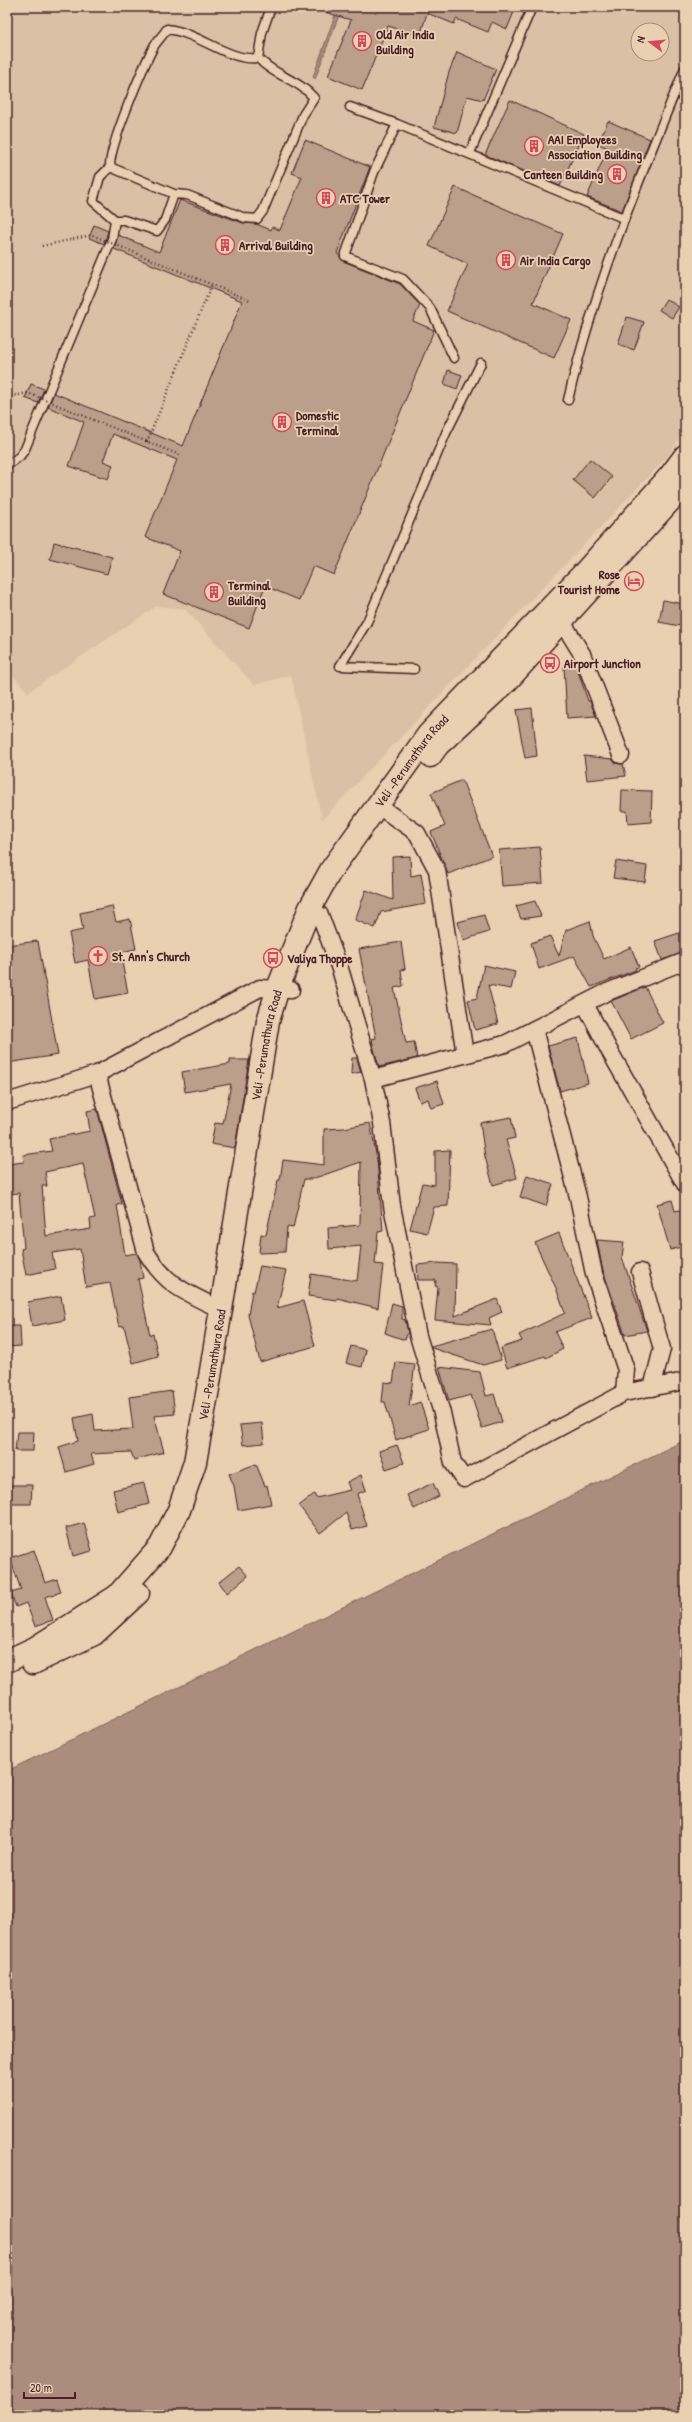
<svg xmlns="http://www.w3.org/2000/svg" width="692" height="2422" viewBox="0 0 692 2422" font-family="'Patrick Hand',sans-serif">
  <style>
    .built { fill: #dac1a5; fill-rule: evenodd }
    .water { fill: #ac8c7d; stroke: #85605c }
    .building { fill: #bb9f8b; stroke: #4a1f2b; fill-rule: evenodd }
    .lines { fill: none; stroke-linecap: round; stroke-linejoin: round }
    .service-casing { stroke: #4a1f2b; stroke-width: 11 }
    .minor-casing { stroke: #4a1f2b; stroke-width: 19 }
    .secondary-casing { stroke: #4a1f2b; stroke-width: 25 }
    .path { stroke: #4a1f2b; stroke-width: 2.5; stroke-dasharray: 1 3; stroke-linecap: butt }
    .service { stroke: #e8d0b0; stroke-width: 8 }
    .minor { stroke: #e8d0b0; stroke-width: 16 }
    .secondary { stroke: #e8d0b0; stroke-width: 22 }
    .path-bridge { stroke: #4a1f2b; stroke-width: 2.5; stroke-dasharray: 1 3; stroke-linecap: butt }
    .labels { text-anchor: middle; stroke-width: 3.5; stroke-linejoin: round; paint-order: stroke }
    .poi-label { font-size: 13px; font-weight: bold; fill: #4a1f2b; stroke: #e8d0b0; text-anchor: start }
    .street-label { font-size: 13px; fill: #4a1f2b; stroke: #e8d0b0 }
  </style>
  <rect width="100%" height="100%" fill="#e8d0b0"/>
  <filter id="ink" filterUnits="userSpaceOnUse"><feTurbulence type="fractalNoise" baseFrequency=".025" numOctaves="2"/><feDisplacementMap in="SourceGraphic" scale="8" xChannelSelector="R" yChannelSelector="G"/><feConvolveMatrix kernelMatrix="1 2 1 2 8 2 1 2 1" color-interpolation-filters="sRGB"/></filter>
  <g filter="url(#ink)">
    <path class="built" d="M7,7H685V430L668,456L322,820L291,675L254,685L185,609L157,606L28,692L7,669ZM638,30H662V54H638Z"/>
    <path class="water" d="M338,7H342L315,79L313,77Z
      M685,1440V2415H7V1771Z"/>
    <path class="building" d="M318,7H516L507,29L492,22L488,32L456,19L454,24L427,13L420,36L388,26L362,90L328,76L351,20L318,10Z
      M457,52L496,69L483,100L467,96L457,133L434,127L449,72Z
      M510,100L584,134L560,186L485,155Z
      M608,121L650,139L622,211L587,197L608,148L598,144Z
      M305,140L370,167L337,253L343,261L400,284L420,305L413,321L434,330L334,575L313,566L299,600L265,586L249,628L163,594L180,551L145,537L177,460L113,434L103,461L113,465L108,479L69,466L84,422L48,407L54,393L183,446L242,301L114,249L118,235L159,252L180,200L243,223L256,224L271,230L272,227L280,230L302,177L292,173Z
      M455,187L563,234L533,303L571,320L554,358L447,311L468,264L429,246Z
      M94,225L108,231L104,244L89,238Z
      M666,299L679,307L672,318L659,310Z
      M627,317L644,322L634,350L618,344Z
      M448,370L462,375L457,389L444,384Z
      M31,384L44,389L38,403L25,398Z
      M590,459L612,477L595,498L573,480Z
      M54,542L112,557L107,574L50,559Z
      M663,600L684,604L680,626L659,622Z
      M576,665L588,701H590L596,716L567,718L564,666Z
      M532,708L537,756L525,758L516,710Z
      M584,756L612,759L615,763L623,764L626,776L587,780Z
      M462,780L492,856L448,874L431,832L445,826L431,793Z
      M622,790L652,791L651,822L628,824L627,811H621Z
      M540,847L543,883L502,886L499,850Z
      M410,856L411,876L421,874L426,904L381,912L375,928L355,920L366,890L393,900L392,857Z
      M616,861L647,866L645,882L613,878Z
      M535,901L541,916L521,919L516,906Z
      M112,906L116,922L130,919L136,949L120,952L128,993L95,999L88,960L75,963L69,933L83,930L80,913Z
      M484,915L489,932L463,940L458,922Z
      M590,921L593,936L604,959L631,947L639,967L635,968L636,970L591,987L574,956L539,969L531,943L550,936L559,956L566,930Z
      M685,931V952L662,960L655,941Z
      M38,941L58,1055L7,1063V945Z
      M401,942L405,969L401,970L403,986L394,988L406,1043L414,1042L417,1058L379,1067L374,1049L372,1039L376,1038L359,949Z
      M484,965L515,972L511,989L488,985L498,1024L475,1030L468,1000L477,998Z
      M645,987L663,1023L631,1039L611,1001Z
      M578,1038L588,1083L560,1091L548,1046Z
      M352,1058H357L361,1072L351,1074Z
      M230,1060H249L235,1148L211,1144L215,1123L223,1124L231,1084L185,1092L182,1072L230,1064Z
      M437,1081L444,1104L431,1108L428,1099L420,1102L415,1088Z
      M97,1109L122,1204L117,1205L125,1255L137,1253L140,1260L143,1278L138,1279L150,1335L153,1334L158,1356L133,1363L124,1326L119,1327L110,1283L86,1287L80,1249L52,1253L55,1269L26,1275L21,1249L24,1248L19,1193L7,1194V1164L24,1162L23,1155L52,1151L49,1139L90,1131L87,1111ZM83,1164L95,1218L90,1219L91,1229L46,1236L42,1186H47L45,1172Z
      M511,1117L515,1138L506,1140L517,1178L493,1185L485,1157L480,1123Z
      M370,1123L377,1159L383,1231L378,1232L375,1264L383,1265L378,1308L337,1298V1300L308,1296L311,1274L357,1281L361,1246L329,1249L328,1228L360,1225L361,1162L312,1179H304L293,1228L287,1227L285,1252L259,1253L261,1234L266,1235L278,1180H280L283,1160L324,1165V1129L344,1128Z
      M450,1150L448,1206L434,1207L427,1233L410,1229L422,1183L435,1185V1151Z
      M527,1175L553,1184L546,1206L520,1197Z
      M672,1200L675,1211L685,1209V1246L670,1250L657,1204Z
      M559,1233L592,1318L555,1332L563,1349L546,1358L545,1356L507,1368L501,1348L522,1341L519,1335L565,1313L556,1288L535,1243Z
      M597,1240L624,1242L622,1257L647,1331L625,1335L602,1267Z
      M437,1263L456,1264L455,1316L497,1299L502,1312L489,1318L491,1325L435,1320L438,1287L435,1286L436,1280H418L417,1265Z
      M260,1266L286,1270L277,1308L303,1301L315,1346L260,1362L248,1315L252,1291L254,1292Z
      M61,1296L65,1320L32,1326L28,1302Z
      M392,1303L402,1306V1319L405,1320L408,1332L405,1340L385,1333Z
      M7,1326H20L21,1346L7,1347Z
      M492,1329L501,1360L483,1365L432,1348L431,1346Z
      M351,1346L366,1350L362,1367L346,1363Z
      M396,1362L415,1364L409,1406L420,1402L429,1429L396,1440L385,1402H382L384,1382L393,1383Z
      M439,1367L480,1372L486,1396L494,1394L502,1422L482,1428L471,1395L449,1401Z
      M172,1391L175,1414L154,1416L164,1452L134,1460L131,1452L91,1454L94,1464L66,1472L59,1447L78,1441L74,1418L93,1414L95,1431L133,1429L129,1397Z
      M262,1423L264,1443L243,1445L240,1425Z
      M17,1432H34L33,1451H15Z
      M397,1445L404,1463L386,1469L379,1451Z
      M256,1464L265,1486L267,1485L271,1504L238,1510L234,1486L229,1474Z
      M361,1475L366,1490L357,1494L367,1526L352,1530L346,1513L320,1533L299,1506L314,1494L316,1498L350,1490L347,1482Z
      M144,1483L149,1504L118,1512L113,1490Z
      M433,1483L439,1496L414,1509L407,1495Z
      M7,1485H32L31,1504H7Z
      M84,1523L92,1551L73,1556L66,1528Z
      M34,1550L45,1583L57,1579L61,1592L45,1597L53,1620L35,1626L26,1603L16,1607L11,1593L21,1590L10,1558Z
      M239,1566L248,1576L227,1593L219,1582Z"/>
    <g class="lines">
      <g class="service-casing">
        <path id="service" d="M258,58L262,33L271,7
          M350,107L397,124
          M470,153L532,7
          M110,167L174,194L187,195L245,218L257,219L263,211L303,115L314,98C298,79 274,76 258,58
          M110,167C109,146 143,67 154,46C158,40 163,35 167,29C198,32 229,62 258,58
          M110,167L100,177L93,201L115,220H124L157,231L165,220L174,194
          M454,358L430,308L403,279L345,256L374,172L397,124L623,218
          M568,400C595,285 640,177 685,68
          M7,466L20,456L25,449L112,239L115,220
          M414,669L340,666L367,622L446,433L481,363"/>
      </g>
      <g class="minor-casing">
        <path id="minor" d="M561,620L582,654L621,755
          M387,812L417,833L437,870L465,1055
          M320,915L340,969L373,1079L382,1123L392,1206L418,1336L442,1413L453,1463L464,1479L624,1393L685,1381
          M585,1004L609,1050L685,1184
          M534,1029L578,1197L594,1274L626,1370L624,1393
          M97,1074L146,1252C167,1287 187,1293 222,1310
          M373,1079L505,1044L605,993L685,961
          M7,1102L97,1074L260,988L291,990
          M640,1272L662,1349L652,1388"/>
      </g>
      <g class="secondary-casing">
        <g id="secondary">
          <path d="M430,756L438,745L506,682L685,484"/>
          <path id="s1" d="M7,1661L35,1648L117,1596L160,1547L179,1510L195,1462L209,1383L268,1021L278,988L295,945L310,908L331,870L428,735L583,574L670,476L685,456"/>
          <path d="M33,1663L94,1634L138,1593"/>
        </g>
      </g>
      <path class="path" d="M147,442L212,284"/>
      <use href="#service" class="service"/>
      <use href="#minor" class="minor"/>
      <use href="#secondary" class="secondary"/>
      <path class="path-bridge" d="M42,246L92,235L249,300
        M7,397L28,393L182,456"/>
    </g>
  </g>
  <defs>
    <g id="building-ring" transform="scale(1)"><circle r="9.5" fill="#e8d0b0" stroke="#d1495b" stroke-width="1.5"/><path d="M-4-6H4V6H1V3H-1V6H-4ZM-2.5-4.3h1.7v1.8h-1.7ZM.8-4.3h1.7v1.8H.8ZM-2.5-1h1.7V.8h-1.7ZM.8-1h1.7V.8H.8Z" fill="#d1495b"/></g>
    <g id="hotel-ring" transform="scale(1)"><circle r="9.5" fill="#e8d0b0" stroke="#d1495b" stroke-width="1.5"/><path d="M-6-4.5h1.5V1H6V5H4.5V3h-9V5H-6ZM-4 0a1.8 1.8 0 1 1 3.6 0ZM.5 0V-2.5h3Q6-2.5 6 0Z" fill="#d1495b"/></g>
    <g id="bus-ring" transform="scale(1)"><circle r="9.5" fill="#e8d0b0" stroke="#d1495b" stroke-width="1.5"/><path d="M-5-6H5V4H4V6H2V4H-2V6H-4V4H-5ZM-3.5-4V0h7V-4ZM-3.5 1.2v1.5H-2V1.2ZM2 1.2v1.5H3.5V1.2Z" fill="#d1495b"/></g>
    <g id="church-ring" transform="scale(1)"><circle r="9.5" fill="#e8d0b0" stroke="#d1495b" stroke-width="1.5"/><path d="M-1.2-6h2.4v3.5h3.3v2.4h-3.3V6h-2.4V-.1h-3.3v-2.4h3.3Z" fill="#d1495b"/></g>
  </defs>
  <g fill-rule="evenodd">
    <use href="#building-ring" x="362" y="41"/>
    <use href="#building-ring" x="534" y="146"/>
    <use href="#building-ring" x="617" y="174"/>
    <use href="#building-ring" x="326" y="198"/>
    <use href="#building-ring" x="225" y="245"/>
    <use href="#building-ring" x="506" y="260"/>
    <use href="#building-ring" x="282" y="422"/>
    <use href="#hotel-ring" x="634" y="581"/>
    <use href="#building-ring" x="214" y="592"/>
    <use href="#bus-ring" x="550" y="663"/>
    <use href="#church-ring" x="98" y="956"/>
    <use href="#bus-ring" x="273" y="958"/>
  </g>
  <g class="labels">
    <g class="poi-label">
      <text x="376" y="39">Old Air India<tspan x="376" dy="15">Building</tspan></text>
      <text x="548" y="144">AAI Employees<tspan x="548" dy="15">Association Building</tspan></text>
      <text x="603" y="179" text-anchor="end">Canteen Building</text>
      <text x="340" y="203">ATC Tower</text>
      <text x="239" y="250">Arrival Building</text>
      <text x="520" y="265">Air India Cargo</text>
      <text x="296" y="420">Domestic<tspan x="296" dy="15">Terminal</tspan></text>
      <text x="620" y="579" text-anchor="end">Rose<tspan x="620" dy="15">Tourist Home</tspan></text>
      <text x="228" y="590">Terminal<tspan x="228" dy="15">Building</tspan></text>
      <text x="564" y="668">Airport Junction</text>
      <text x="112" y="961">St. Ann's Church</text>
      <text x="287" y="963">Valiya Thoppe</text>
    </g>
    <g class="street-label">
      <text dy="5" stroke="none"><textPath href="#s1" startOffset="1032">Veli -Perumathura Road</textPath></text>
      <text dy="5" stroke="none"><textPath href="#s1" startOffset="708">Veli -Perumathura Road</textPath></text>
      <text dy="5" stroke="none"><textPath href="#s1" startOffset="384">Veli -Perumathura Road</textPath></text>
    </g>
  </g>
  <rect width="692" height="2422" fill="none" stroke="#e8d0b0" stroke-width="24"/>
  <rect x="12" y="12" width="668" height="2398" fill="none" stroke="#4a1f2b" stroke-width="1.5" filter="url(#ink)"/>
  <g transform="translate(650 42) rotate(286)"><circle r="19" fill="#e8d0b0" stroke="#a9897b"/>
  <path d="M0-3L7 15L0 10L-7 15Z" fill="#d1495b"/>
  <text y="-6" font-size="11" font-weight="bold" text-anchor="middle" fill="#4a1f2b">N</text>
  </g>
  <path d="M24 2392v6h51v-6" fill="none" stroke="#4a1f2b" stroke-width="2"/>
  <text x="30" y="2392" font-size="12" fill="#4a1f2b" stroke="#e8d0b0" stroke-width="3" paint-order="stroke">20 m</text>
</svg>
